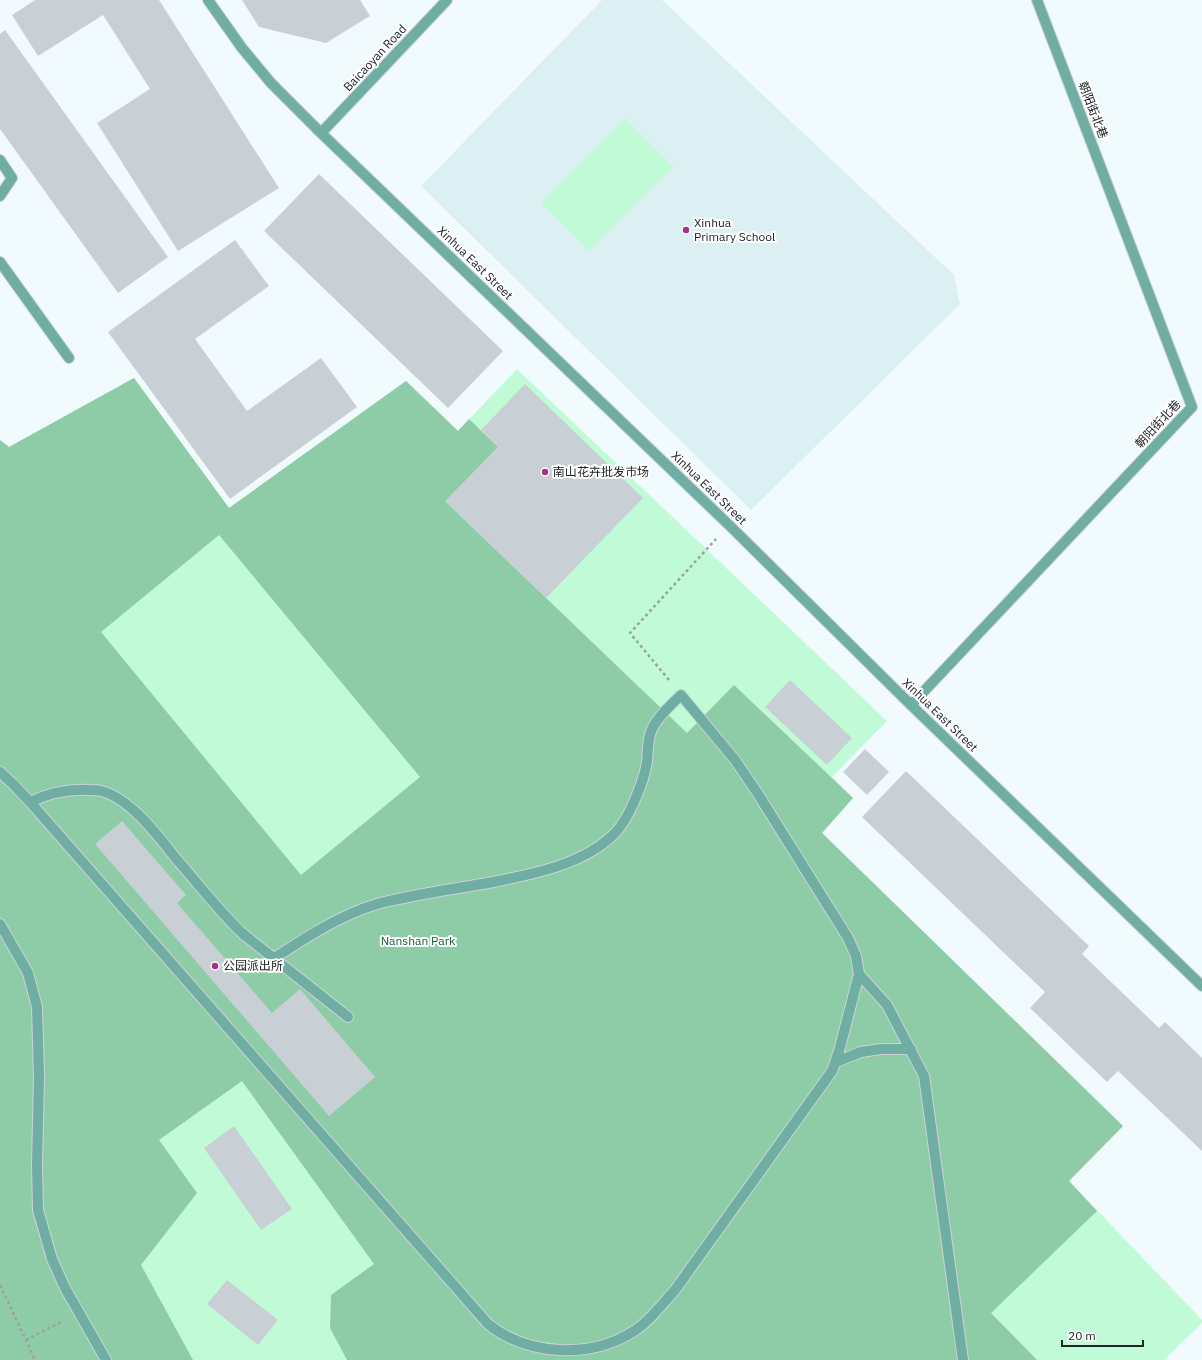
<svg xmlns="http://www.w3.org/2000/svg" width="1202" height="1360" viewBox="0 0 1202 1360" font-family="'IBM Plex Sans','Noto Sans SC',sans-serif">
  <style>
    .built { fill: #dcf0f4 }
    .green { fill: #c1fad7 }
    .forest { fill: #8dcca7; fill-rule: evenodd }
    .building { fill: #c8d0d5 }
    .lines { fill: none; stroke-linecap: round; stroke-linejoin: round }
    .minor-casing { stroke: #cbd4d6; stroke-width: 12 }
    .path { stroke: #9aa2a4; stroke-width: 2.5; stroke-dasharray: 3 3; stroke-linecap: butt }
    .minor { stroke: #70ada3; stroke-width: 10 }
    .poi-dot { fill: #a4328e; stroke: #fff; stroke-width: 1.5 }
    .labels { text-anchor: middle; stroke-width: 4; stroke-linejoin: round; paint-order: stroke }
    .street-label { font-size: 12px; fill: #202425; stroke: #fff }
    .poi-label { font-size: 12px; fill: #202425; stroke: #fff; text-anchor: start }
    .park-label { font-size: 12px; fill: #105c39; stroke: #fff }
  </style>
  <rect width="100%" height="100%" fill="#f1fbfd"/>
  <path class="built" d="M602,0H662L954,275L960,304L751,510L421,186Z"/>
  <path class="green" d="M625,119L673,167L589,251L541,203Z
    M517,369L887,721L832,777L853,798L822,833L1123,1126L1069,1181L1202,1320V1323L1164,1360H0V440L9,447L134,378L229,508L406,381L458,431Z"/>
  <path class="forest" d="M134,378L229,508L406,381L458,431L469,419L498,447L446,502L687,733L734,685L853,798L822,833L1123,1126L1069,1181L1097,1211L991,1313L1037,1360H347L330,1328L331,1295L374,1264L242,1081L159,1140L197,1193L141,1265L193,1360H0V440L9,447ZM219,535L420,777L301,875L101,632Z"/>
  <path class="building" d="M35,0H159L279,188L178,251L97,123L150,89L103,15L38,56L12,15Z
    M242,0H360L370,16L326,43L259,27Z
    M5,30L168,257L118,293L0,129V34Z
    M319,174L503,351L448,408L264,231Z
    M235,240L269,286L195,339L247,411L321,358L357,407L230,499L108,332Z
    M525,384L643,498L546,598L445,501L498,447L481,430Z
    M790,680L852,738L827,765L765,707Z
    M865,749L889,772L867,795L843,772Z
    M906,771L1089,946L1082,954L1159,1028L1165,1022L1202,1058V1151L1118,1071L1107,1082L1030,1008L1045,992L862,817Z
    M122,821L186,895L177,903L272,1013L300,989L375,1077L329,1116L95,844Z
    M234,1126L292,1209L261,1230L204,1148Z
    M227,1280L278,1320L258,1345L207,1304Z"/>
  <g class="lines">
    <g class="minor-casing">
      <path id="minor" d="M208,0L242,48L271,83L321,133L729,525L911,705L1202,986
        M321,133L447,0
        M0,160L12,178L0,196
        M0,262L69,358
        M911,705L1192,407L1037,0
        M0,772L13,784L30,802L488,1324C528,1356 591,1359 634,1331C649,1322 663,1303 675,1290L832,1071L839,1051L859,974L856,956L848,938L758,794L735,760L681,695C671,705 658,716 652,729C647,740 648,751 647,762C644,781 629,819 615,833C585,864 534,874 493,882C455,889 415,894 377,904C340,915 305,938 273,959
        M30,802C49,793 68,789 89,790C93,790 98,790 101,791C131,798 160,839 179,862C200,886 219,911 242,933L348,1017
        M0,924L28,973L37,1007L39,1077L37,1165L38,1210L52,1259L65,1288L106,1360
        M859,974L887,1005L924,1076L963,1360
        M836,1062L861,1052L881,1049H911"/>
    </g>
    <path class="path" d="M669,680L630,633L716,539
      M0,1285L33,1355L34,1360
      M26,1340L63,1321"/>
    <use href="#minor" class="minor"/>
  </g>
  <g class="poi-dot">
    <circle cx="686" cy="230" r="4"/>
    <circle cx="545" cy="472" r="4"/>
    <circle cx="215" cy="966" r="4"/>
  </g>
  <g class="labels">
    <g class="street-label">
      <text transform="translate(375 58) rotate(-47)" y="4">Baicaoyan Road</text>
      <text transform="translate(1093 110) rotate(69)" y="4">朝阳街北巷</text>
      <text transform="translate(475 263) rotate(44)" y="4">Xinhua East Street</text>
      <text transform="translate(1158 424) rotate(-47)" y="4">朝阳街北巷</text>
      <text transform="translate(709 488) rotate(44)" y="4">Xinhua East Street</text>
      <text transform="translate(940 715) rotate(44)" y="4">Xinhua East Street</text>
    </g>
    <g class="poi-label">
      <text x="694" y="227">Xinhua<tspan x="694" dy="14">Primary School</tspan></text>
      <text x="553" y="476">南山花卉批发市场</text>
      <text x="223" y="970">公园派出所</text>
    </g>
    <g class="park-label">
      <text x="418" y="945">Nanshan Park</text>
    </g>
  </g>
  <path d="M1062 1340v6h81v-6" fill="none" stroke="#202425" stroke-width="2"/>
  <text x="1068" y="1340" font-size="12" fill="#202425" stroke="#ffffff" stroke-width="3" paint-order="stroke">20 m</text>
</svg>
